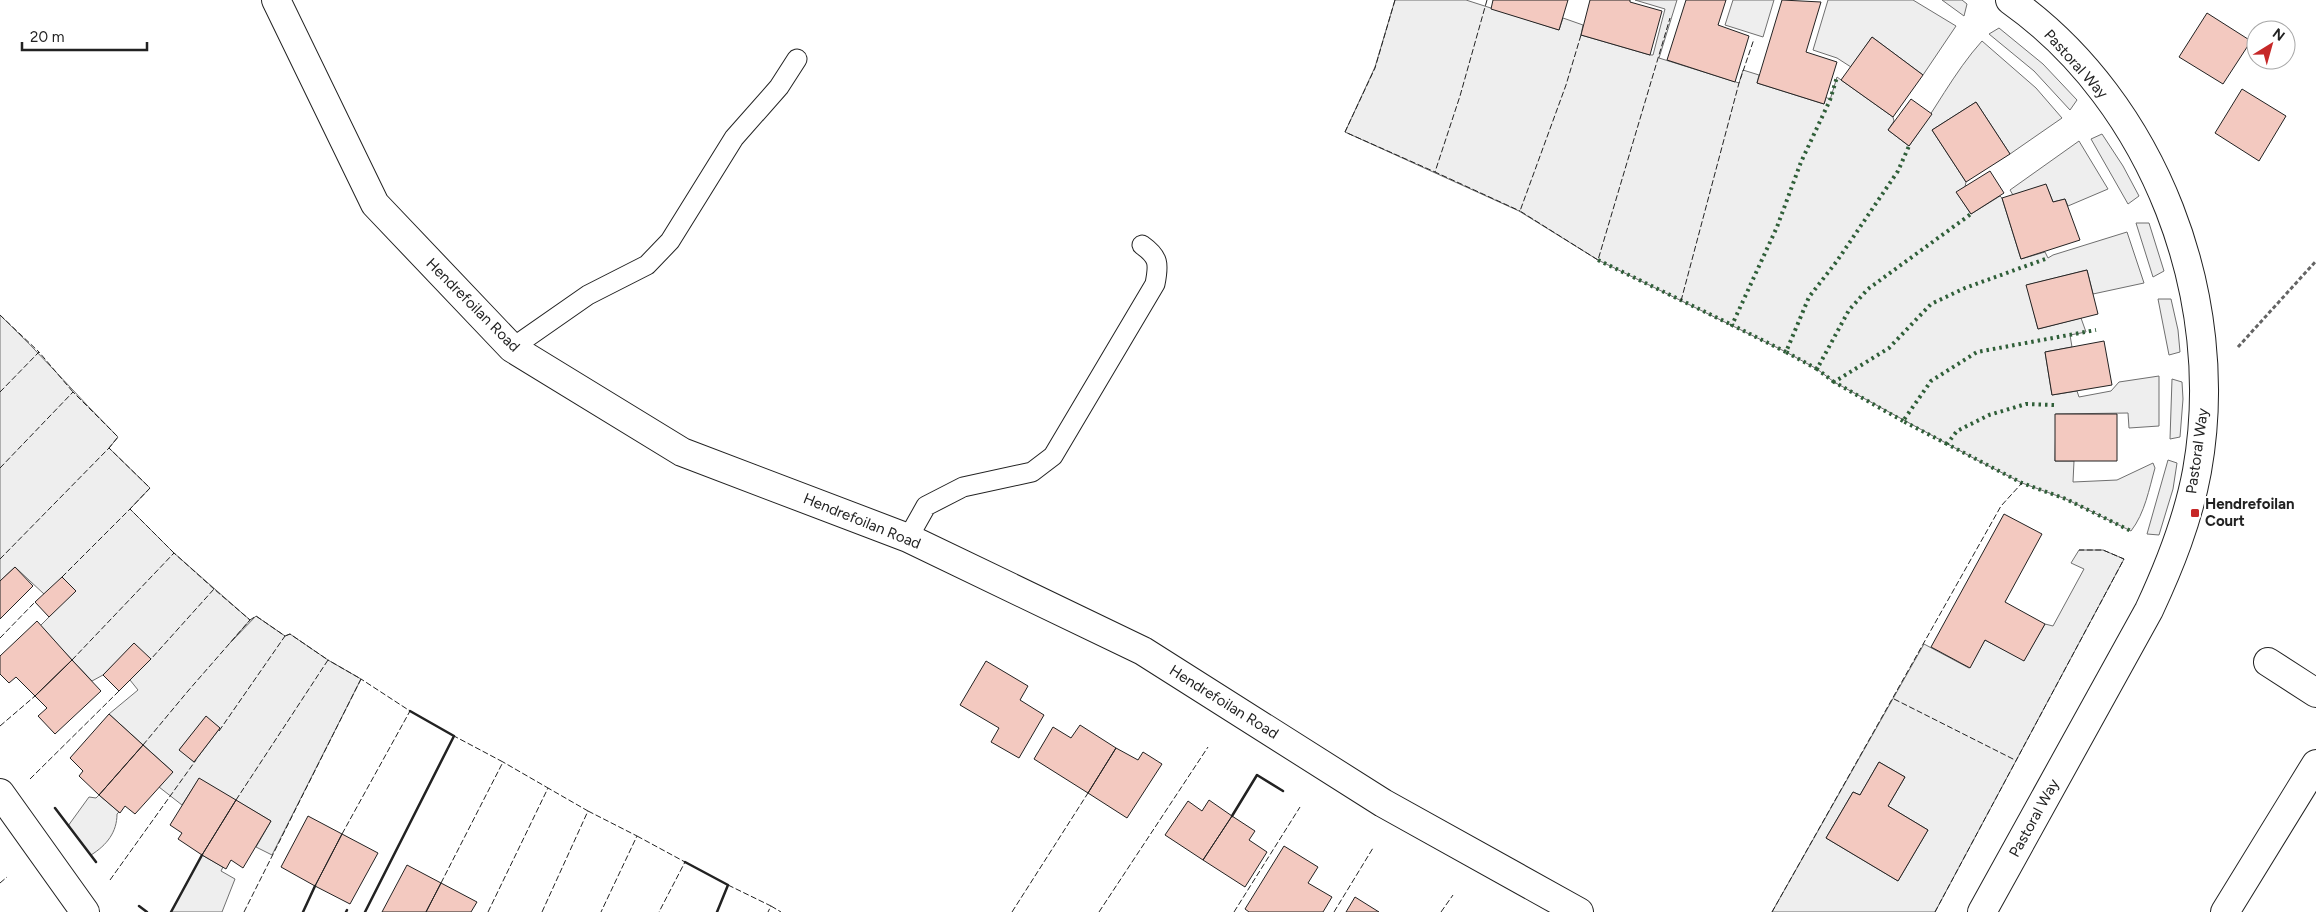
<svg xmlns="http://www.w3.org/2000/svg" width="2316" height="912" viewBox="0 0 2316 912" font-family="Figtree,sans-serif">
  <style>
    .green { fill: #eee; stroke: #6f6f6f; fill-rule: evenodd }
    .building { fill: #f3c9c0; stroke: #222 }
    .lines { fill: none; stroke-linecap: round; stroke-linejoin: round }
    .lane-casing { stroke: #222; stroke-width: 21 }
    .street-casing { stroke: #222; stroke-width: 30 }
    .secondary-casing { stroke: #222; stroke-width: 30 }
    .path { stroke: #646464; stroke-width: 3; stroke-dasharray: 4 2.5; stroke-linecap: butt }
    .lane { stroke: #fff; stroke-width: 19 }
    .street { stroke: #fff; stroke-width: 28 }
    .secondary { stroke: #fff; stroke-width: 28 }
    .hedge { stroke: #2f5e38; stroke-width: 4; stroke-dasharray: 2.5 4; stroke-linecap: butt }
    .fence { stroke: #222; stroke-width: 1; stroke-dasharray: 6 2.5; stroke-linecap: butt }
    .wall { stroke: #222; stroke-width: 2.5 }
    .poi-dot { fill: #c62828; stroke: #fff; stroke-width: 2 }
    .labels { text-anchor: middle; stroke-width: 4; stroke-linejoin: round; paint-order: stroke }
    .street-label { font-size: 15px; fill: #222; stroke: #fff }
    .poi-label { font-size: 15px; font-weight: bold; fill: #222; stroke: #fff; text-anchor: start }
  </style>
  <rect width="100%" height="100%" fill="#fff"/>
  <path class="green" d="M1395,0H1466L1559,30L1563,18L1583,25L1581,35L1650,55H1653L1665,9L1635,0H1677L1659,58L1739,83L1743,70L1759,75L1757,83L1824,104L1826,97L1830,100L1837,77L1893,117L1894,121L1888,130L1909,146C1934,112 1954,72 1982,41L2036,88L2062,118L2010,154L1976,102L1932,130L1966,182L1965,187L1957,193L1971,214L2000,196L2002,198L2021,259L2045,252L2048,258L2053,255L2127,232L2144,283L2093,294L2087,270L2027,285L2038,329L2081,318L2086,332L2070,335L2072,347L2045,352L2052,395L2077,391L2079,397L2111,391L2119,382L2159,376V426L2129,428L2128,413L2056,414L2055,461H2074L2073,482L2117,480L2153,463L2155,468C2149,489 2145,513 2131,531L2066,499L2022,483L1977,460L1834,382L1817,369L1786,352L1598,260L1519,211L1345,132L1375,67Z
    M1733,0H1774L1763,37L1725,25Z
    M1828,0H1913L1956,26L1923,75L1872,37L1851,67L1837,58L1813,50Z
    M1942,0H1962L1967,4L1964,16Z
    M1999,28L2043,64L2077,100L2070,110L2034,71L1989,34Z
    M2102,134L2123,166L2139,196L2128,204L2091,139Z
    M2079,141L2108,189L2068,206L2065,199L2053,202L2046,185L2013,195L2010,190Z
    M2136,223H2149L2164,271L2153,277Z
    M2158,299H2171L2178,330L2180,352L2169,355Z
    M0,315C41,354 78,397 118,437L109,448L150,488L130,509L174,553L250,620L230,643L256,616L285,636L290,634L328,660L361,679L272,855L256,847L271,821L199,779L182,805L159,787L172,771L109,714L138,690L130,680L134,644L103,675L92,681L40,626L49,617L44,594L15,567L0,581ZM206,717L220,728L194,762L180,749Z
    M2172,379L2182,382L2183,399L2180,437L2170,439Z
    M2168,460L2177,463L2173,489L2159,535L2147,534Z
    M2079,550H2103L2124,559L1935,912H1772L1924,644L1969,668L1985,640L2024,660L2045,624L2053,626L2084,569L2071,563ZM1879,762L1905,777L1888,806L1928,830L1898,881L1826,838L1853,792L1860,795Z
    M99,795L119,812L117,814C117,832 107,845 91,855L68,826L89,797L96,798Z
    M202,855L223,867L221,871L235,879L222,912H171Z"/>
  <path class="building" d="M1493,0H1568L1559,30L1491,9Z
    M1590,0H1630V2L1662,11L1650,55L1581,35Z
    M1686,0H1726L1718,25L1749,36L1735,82L1667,60Z
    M1782,0L1821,2L1806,52L1837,62L1824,104L1757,83Z
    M2207,13L2251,41L2223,84L2179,57Z
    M1872,37L1923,75L1893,117L1841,80Z
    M2242,89L2286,116L2259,161L2215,133Z
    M1911,99L1932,114L1909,146L1888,130Z
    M1976,102L2010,154L1966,182L1932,130Z
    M1990,171L2004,193L1971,214L1956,192Z
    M2046,184L2053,202L2065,199L2080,240L2021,259L2002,198Z
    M2087,270L2098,314L2038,329L2026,285Z
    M2104,341L2112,385L2052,395L2045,352Z
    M2055,414H2117V461H2055Z
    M2004,514L2042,534L2005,602L2045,624L2024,661L1985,640L1970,668L1931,647Z
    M15,567L33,586L0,619V581Z
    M62,577L76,591L49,617L35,602Z
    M37,621L72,660L35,696L16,677L9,683L0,674V656Z
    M134,643L151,659L119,691L103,675Z
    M72,660L101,691L55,734L38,716L47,708L35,696Z
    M986,661L1028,686L1020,700L1044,715L1019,758L991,742L999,728L960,705Z
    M109,714L143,745L99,795L79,776L83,771L70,758Z
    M206,716L220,728L194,762L179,750Z
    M1080,725L1116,748L1088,793L1034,759L1053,727L1071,738Z
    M143,745L173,772L135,814L125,806L120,813L99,795Z
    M1116,748L1138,760L1143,752L1162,764L1127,818L1088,793Z
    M1879,762L1905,777L1888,806L1928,830L1898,881L1826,838L1853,792L1860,795Z
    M199,778L236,800L202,855L178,839L182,833L170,825Z
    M236,800L271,821L243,868L231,860L226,869L202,855Z
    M1209,800L1232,816L1203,860L1165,835L1188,801L1202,811Z
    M308,816L342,834L315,886L281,867Z
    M1232,816L1255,831L1249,840L1267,852L1245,887L1203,860Z
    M342,834L378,853L350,904L315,886Z
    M1284,846L1318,867L1308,883L1332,897L1323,912H1249L1245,909Z
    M407,865L441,883L426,912H382Z
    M441,883L477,902L471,912H426Z
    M1355,897L1379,912H1346Z"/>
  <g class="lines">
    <g class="lane-casing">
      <path id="lane" d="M512,348L588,295L647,265L670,241L734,138L779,87L797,59
        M908,538L926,506L963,487L1032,472L1053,456L1155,284C1159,264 1159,257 1142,245"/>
    </g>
    <g class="street-casing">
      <path id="street" d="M276,0L375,204L512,348L682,452L908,538L1143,651L1383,803L1579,912
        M2268,662L2316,693
        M1982,912L2149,610C2170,565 2188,520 2197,471C2228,298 2155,103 2010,0
        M2225,912L2316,764"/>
    </g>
    <g class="secondary-casing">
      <path id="secondary" d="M0,793L85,912"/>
    </g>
    <path class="path" d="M2238,347L2316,261"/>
    <use href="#lane" class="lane"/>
    <use href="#street" class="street"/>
    <use href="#secondary" class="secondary"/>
    <path class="hedge" d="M1598,260L1732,325
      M1786,352L1732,325L1777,227L1801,162L1830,100L1837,77
      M1817,369L1786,352L1809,297L1837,261L1898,171L1909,146
      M1834,382L1817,369L1849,310L1868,289L1971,214
      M2054,405L2026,404L1989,415L1957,431L1947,444L2022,483L2066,499L2131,531
      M1903,421L1834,382L1889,348L1931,304L1965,288L2048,258
      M1947,444L1903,421L1931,381L1977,352L2096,330"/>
    <path class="fence" d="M1395,0L1375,68L1345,132L1435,172
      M1487,0L1460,96L1435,172L1520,211
      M1581,35L1566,85L1520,211L1598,260L1670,18
      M1681,301L1739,83L1754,39
      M0,315L39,352
      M0,392L39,352L73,392
      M0,468L73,392L118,437L109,448
      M0,559L109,448L150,488L130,509
      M62,577L130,509L174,553
      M0,638L35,602
      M72,660L174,553L214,589
      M1894,699L2015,760
      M0,726L35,696
      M219,731L285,636L256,616L250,620
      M143,745L188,691L250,620L214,589L151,659
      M30,779L119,691
      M236,800L328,660L290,634L285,636
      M588,811L637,836L601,912
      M342,834L410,711L361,679
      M637,836L685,862L659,912
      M110,880L196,760
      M0,883L7,877
      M441,883L503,762L454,736
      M728,885L771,906L768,912
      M771,906L781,912
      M244,912L361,679L328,660
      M488,912L548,788L503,762
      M542,912L588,811L548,788
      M1012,912L1088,793
      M1099,912L1208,747
      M1234,912L1300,807
      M1334,912L1373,848
      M1441,912L1453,895
      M1772,912L2001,506L2022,483
      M1935,912L2124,559L2103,550H2079"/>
    <path class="wall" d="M55,808L96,862
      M1232,816L1257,775L1283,791
      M685,862L728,885L717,912
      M139,906L147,912
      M171,912L202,855
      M303,912L315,886
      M346,912L347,910
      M365,912L454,736L410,711"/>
  </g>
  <rect class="poi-dot" x="2190" y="508" width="10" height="10" rx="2.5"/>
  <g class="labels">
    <g class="street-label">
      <text transform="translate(2076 64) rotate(48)" y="5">Pastoral Way</text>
      <text transform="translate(473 305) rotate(45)" y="5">Hendrefoilan Road</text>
      <text transform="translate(2197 451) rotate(-82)" y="5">Pastoral Way</text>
      <text transform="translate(862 521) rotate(22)" y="5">Hendrefoilan Road</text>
      <text transform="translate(1224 702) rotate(32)" y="5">Hendrefoilan Road</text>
      <text transform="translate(2034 818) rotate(-61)" y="5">Pastoral Way</text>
    </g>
    <g class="poi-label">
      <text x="2205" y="509">Hendrefoilan<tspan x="2205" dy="17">Court</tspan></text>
    </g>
  </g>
  <g transform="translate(2271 45) rotate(37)"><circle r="24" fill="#ffffff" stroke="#a7a7a7"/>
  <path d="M0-4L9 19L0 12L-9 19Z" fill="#c62828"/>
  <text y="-8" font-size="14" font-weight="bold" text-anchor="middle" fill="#222222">N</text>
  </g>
  <path d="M22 42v8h125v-8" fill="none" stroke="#222222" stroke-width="2.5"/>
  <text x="30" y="42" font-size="15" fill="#222222" stroke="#ffffff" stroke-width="4" paint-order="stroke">20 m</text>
</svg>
